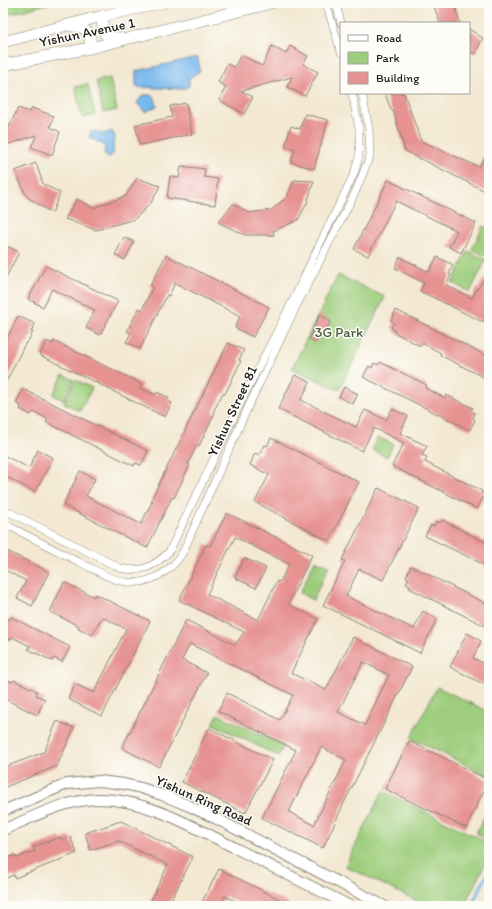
<svg xmlns="http://www.w3.org/2000/svg" width="492" height="909" viewBox="0 0 492 909" font-family="Itim,sans-serif">
  <style>
    .green { fill: #9ece7d; stroke: #5d754c }
    .water { fill: #77b8ec; stroke: #4a6a84 }
    .lines { fill: none; stroke-linecap: round; stroke-linejoin: round }
    .stream { stroke: #77b8ec; stroke-width: 3 }
    .building { fill: #e69291; fill-rule: evenodd }
    .minor-casing { stroke: #888276; stroke-width: 8 }
    .secondary-casing { stroke: #888276; stroke-width: 12 }
    .primary-casing { stroke: #888276; stroke-width: 12 }
    .minor { stroke: #fff; stroke-width: 7 }
    .secondary { stroke: #fff; stroke-width: 10 }
    .primary { stroke: #fff; stroke-width: 11 }
    .labels { text-anchor: middle; stroke-width: 3; stroke-linejoin: round; paint-order: stroke }
    .street-label { font-size: 14px; fill: #1c1c1c; stroke: #fdfcf7 }
    .park-label { font-size: 14px; fill: #4a5a3e; stroke: #fdfcf7 }
  </style>
  <rect width="100%" height="100%" fill="#fdfcf7"/>
  <filter id="ink" filterUnits="userSpaceOnUse"><feTurbulence type="fractalNoise" baseFrequency=".025" numOctaves="2"/><feDisplacementMap in="SourceGraphic" scale="8" xChannelSelector="R" yChannelSelector="G"/><feConvolveMatrix kernelMatrix="1 2 1 2 8 2 1 2 1" color-interpolation-filters="sRGB"/></filter>
  <filter id="wash" filterUnits="userSpaceOnUse"><feTurbulence type="fractalNoise" baseFrequency=".012" numOctaves="4" result="noise"/><feDisplacementMap in="SourceGraphic" scale="16" xChannelSelector="R" yChannelSelector="G"/><feGaussianBlur stdDeviation="0.9" result="paint"/><feColorMatrix in="noise" values="0 0 0 0 0 0 0 0 0 0 0 0 0 0 0 0 0 1.4 0 .05"/><feComposite in="paint" operator="in"/></filter>
  <g filter="url(#wash)">
    <rect width="100%" height="100%" fill="#f3e8d1"/>
    <path class="green" d="M3,3H50L3,16Z
      M110,78L117,110L103,113L96,81Z
      M88,84L95,115L82,118L75,87Z
      M483,226L489,229V248L485,256L472,249Z
      M468,251L486,260L470,292L452,283Z
      M338,275L385,297L339,390L292,368Z
      M63,375L74,380L64,400L53,395Z
      M76,380L92,388L80,411L64,403Z
      M378,437L393,444L387,457L372,450Z
      M315,560L329,566L313,600L300,593Z
      M437,687L489,712V776L411,738Z
      M218,714L284,746L278,756L213,724Z
      M383,791L489,843V856L464,906H427L345,866Z
      M489,809V840L476,833Z"/>
    <path class="water" d="M198,57L200,71L189,78V86L182,89L136,87V71Z
      M143,95H150L155,98L157,106L145,112L137,103Z
      M96,131L103,134L112,131L115,136L113,146L114,153L108,158L104,154L105,147C101,142 95,141 89,138L90,132Z"/>
    <g class="lines">
      <path class="stream" d="M471,906L489,871"/>
    </g>
    <g id="blocks">
      <path class="building" d="M433,3H454L460,23H440Z
        M469,29L483,38L475,54L469,51Z
        M272,46L286,54L290,46L308,56L303,64L318,72L305,96L287,87L292,77L241,91L253,97L244,114L219,100L226,87L218,82L227,64L234,67L241,55L262,66Z
        M385,93H404L421,141L479,167L489,150V193L405,151L393,110H391Z
        M186,103L192,134L140,145L135,125L172,117L170,106Z
        M18,108L30,112L32,108L54,116L50,127L60,132L52,155L31,147L37,135L3,146V124L9,127Z
        M305,114L328,120L314,169L291,162L295,149L285,146L291,126L300,129Z
        M36,163L43,184L60,193L52,213L27,197L15,171Z
        M181,166L205,169L204,177L218,179L215,205L167,198L170,176L179,178Z
        M137,178L160,186L151,203L135,219L96,230L65,219L77,199L93,208L126,196Z
        M294,180L314,181L307,203L298,220L273,231L274,235H245L218,222L233,204L249,213L271,210L287,197Z
        M388,180L476,223L461,253L449,247L457,231L396,201L368,256L354,249Z
        M124,237L134,242L125,260L115,255Z
        M3,244L19,252L3,283Z
        M166,255L269,307L253,337L235,328L240,316L175,283L169,296L167,295L140,349L126,342L131,333L127,331L139,308L142,310L153,287L150,286Z
        M400,257L429,272L437,257L453,265L449,274L451,275L446,285L472,298L477,288L478,289L483,280L489,283V309L483,322L420,291L424,283L395,268Z
        M46,266L118,301L100,335L86,328L95,310L52,289L43,307L28,299Z
        M396,310L489,357V375L487,379L440,355L441,353L422,343L420,346L394,332L395,330L391,328L394,323L391,321Z
        M320,314L331,322L315,343L309,339Z
        M18,316L35,324L31,332H33L27,343L26,342L3,388V341L5,342Z
        M47,341L53,344L54,341L142,384L140,388L156,395L157,392L169,398L167,401L172,403L165,417L40,355Z
        M228,343L244,350L239,360L241,361L225,394L223,393L213,412L215,413L208,427L199,446L197,445L188,464L190,465L174,498L172,497L147,548L63,505L80,471L95,479L86,496L141,524L153,500H151L155,492Z
        M380,362L427,385L425,388L445,398L446,395L473,408L471,411L475,413L473,418L475,420L470,430L363,377L369,366L372,368L374,363L378,365Z
        M295,375L310,382L301,400L356,427L365,410L386,420L392,409L408,416L400,433L427,446L422,455L427,457L425,462L482,491L481,493L485,494L477,509L392,466L404,443L374,428L362,451L278,409Z
        M344,387L358,394L353,404L339,397Z
        M23,389L148,451L141,465L135,463L134,466L46,422L48,419L40,415L33,412L31,415L20,409L21,406L16,403Z
        M271,438L359,482L329,541L255,502L269,475L250,465L255,453L259,455L265,445L267,446Z
        M38,450L53,458L35,492L3,475V455L29,468Z
        M378,488L419,508L383,580L359,569L346,596L414,629L423,611L437,619L420,653L323,605L345,561L342,560Z
        M227,513L312,555L288,604L318,619L291,673L326,690L353,637L412,667L345,801L323,848L262,818L296,750L218,711L227,693L280,720L293,695L190,644L182,660L207,673L159,767L122,748L186,620L235,645L244,632L179,600L206,545L210,546ZM235,537L289,564L280,582L277,581L258,620L207,594ZM363,662L389,675L365,725L338,712ZM321,747L346,760L314,825L289,812Z
        M442,520L489,544V561L487,566L425,536L431,525L434,526L436,521L440,523Z
        M3,549L49,572L32,606L17,598L26,581L3,569Z
        M244,558L266,568L256,588L235,578Z
        M411,566L489,605V628L409,588L410,585L406,583L409,578L406,577Z
        M64,582L94,597L95,594L150,621L102,716L68,699L75,684L94,693L126,629L102,617L92,635L78,628L79,626L50,612Z
        M3,617L9,620L11,617L70,647L62,662L54,658L52,661L28,649L30,646L12,637L10,640L3,636Z
        M467,633L481,641L473,658L489,666V687L450,667Z
        M3,678L12,682L14,680L37,691L36,695L45,699L37,715L3,698Z
        M57,721L74,728L57,766L3,788V771L6,770L5,767L44,752Z
        M209,728L273,760L245,813L182,782Z
        M409,741L489,780L466,828L385,789Z
        M121,821L193,857L168,906H148L168,865L119,841L90,850L85,833Z
        M70,836L77,853L15,878L14,875L3,879V860L15,855L17,858L35,851L33,847L60,837L61,840Z
        M219,869L293,906H245L225,896L220,906H200Z"/>
    </g>
  </g>
  <g filter="url(#ink)">
    <use href="#blocks" fill-opacity="0" stroke="#888276" stroke-width="1"/>
    <g class="lines">
      <g class="minor-casing">
        <path id="minor" d="M326,3L341,52
          M336,3L341,23
          M3,509L120,568C142,573 153,567 169,552L242,400L297,292L312,260L354,174L359,156V128L352,93
          M3,523C28,536 54,549 79,562C94,569 110,580 127,582C150,585 172,571 183,552L249,405L296,307L355,193L370,156L369,129L362,93"/>
      </g>
      <g class="secondary-casing">
        <path id="secondary" d="M3,811L67,784L99,781L124,784L141,788L162,795L187,805L217,819L384,906
          M3,830C33,817 64,800 98,799C148,799 195,828 239,850C276,869 313,887 350,906"/>
      </g>
      <g class="primary-casing">
        <path id="primary" d="M102,16L103,30L108,37L120,38
          M72,26L82,27C91,35 91,36 90,48
          M3,42L102,16L162,3
          M3,65L90,48L271,3"/>
      </g>
      <use href="#minor" class="minor"/>
      <use href="#secondary" class="secondary"/>
      <use href="#primary" class="primary"/>
    </g>
  </g>
  <g class="labels">
    <g class="street-label">
      <text transform="translate(87 32) rotate(-12)" y="5">Yishun Avenue 1</text>
      <text transform="translate(232 411) rotate(-65)" y="5">Yishun Street 81</text>
      <text transform="translate(204 800) rotate(24)" y="5">Yishun Ring Road</text>
    </g>
    <g class="park-label">
      <text x="339" y="337">3G Park</text>
    </g>
  </g>
  <rect width="492" height="909" fill="none" stroke="#fdfcf7" stroke-width="16"/>
  <rect x="340" y="22" width="130" height="72" fill="#fdfcf7" stroke="#a3a29f"/>
  <rect x="348" y="35" width="20" height="6" fill="#ffffff" stroke="#a3a29f"/>
  <text x="376" y="42" font-size="12" fill="#1c1c1c">Road</text>
  <rect x="348" y="52" width="20" height="12" fill="#9ece7d" stroke="#a3a29f"/>
  <text x="376" y="62" font-size="12" fill="#1c1c1c">Park</text>
  <rect x="348" y="72" width="20" height="12" fill="#e69291" stroke="#a3a29f"/>
  <text x="376" y="82" font-size="12" fill="#1c1c1c">Building</text>
</svg>
